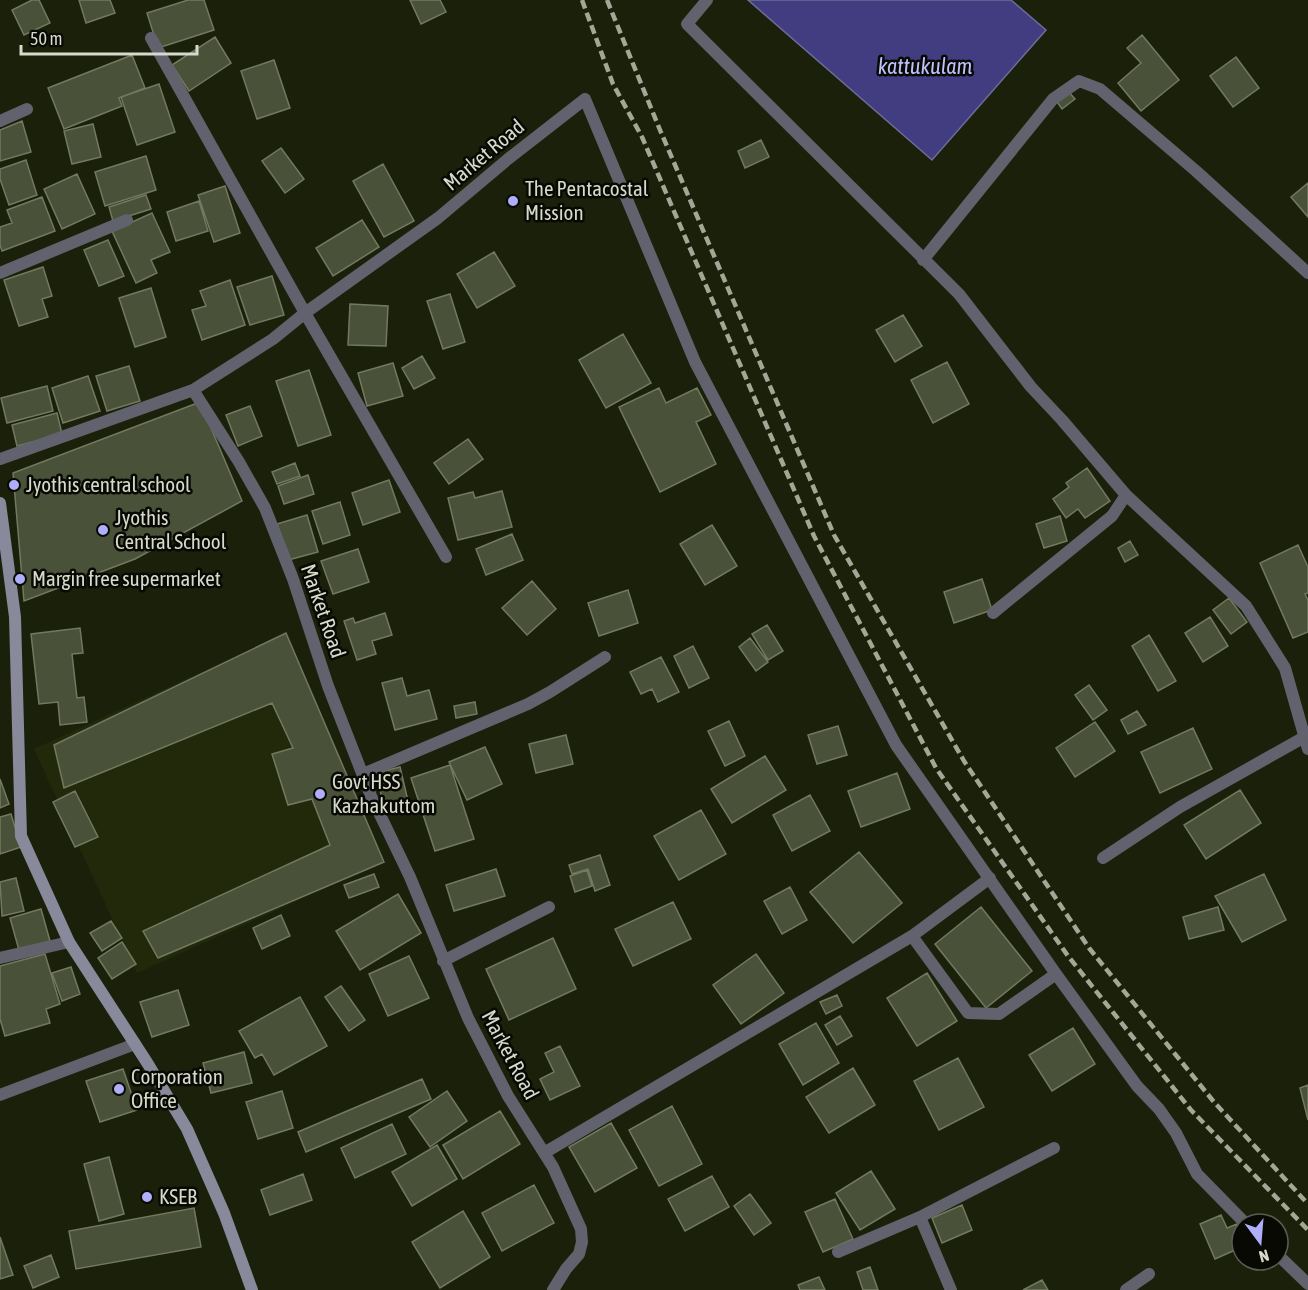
<svg xmlns="http://www.w3.org/2000/svg" width="1308" height="1290" viewBox="0 0 1308 1290" font-family="'Asap Condensed',sans-serif">
  <style>
    .built { fill: #22290b }
    .water { fill: #423d81; stroke: #6e6c98; stroke-width: 1.5 }
    .building { fill: #4a5139; stroke: #72795f; stroke-width: 1.5 }
    .lines { fill: none; stroke-linecap: round; stroke-linejoin: round }
    .street { stroke: #61626d; stroke-width: 12 }
    .secondary { stroke: #88899a; stroke-width: 12 }
    .rail { stroke: #a3a797; stroke-width: 4.5; stroke-dasharray: 9 4.5; stroke-linecap: butt }
    .poi-dot { fill: #afaefa; stroke: #070902; stroke-width: 2 }
    .labels { text-anchor: middle; stroke-width: 5; stroke-linejoin: round; paint-order: stroke }
    .street-label { font-size: 21px; fill: #d6dacc; stroke: #070902 }
    .poi-label { font-size: 21px; fill: #d6dacc; stroke: #070902; text-anchor: start }
    .water-label { font-size: 22px; font-style: italic; fill: #c0c0fd; stroke: #070902 }
  </style>
  <rect width="100%" height="100%" fill="#1b200a"/>
  <path class="built" d="M286,633L384,862L137,973L34,749Z"/>
  <path class="water" d="M748,0H1011L1046,30L932,160Z"/>
  <path class="building" d="M32,0H39L50,23L24,35L12,10Z
    M79,0H110L115,13L86,23Z
    M188,0H204L214,30L158,48L147,13Z
    M410,0H440L446,12L421,24Z
    M1142,35L1179,80L1141,111L1118,83L1141,63L1127,48Z
    M215,37L231,63L189,91L172,65Z
    M132,55L145,88L119,98L122,106L64,129L48,88Z
    M1236,57L1259,88L1233,107L1210,76Z
    M274,60L290,108L257,119L241,71Z
    M159,84L175,132L137,145L121,97Z
    M1067,90L1075,99L1062,109L1055,99Z
    M22,121L31,152L0,161V130Z
    M93,124L101,157L72,164L64,131Z
    M761,140L769,157L745,168L738,151Z
    M281,148L304,179L285,193L262,161Z
    M146,156L156,190L105,206L95,172Z
    M26,160L37,195L9,205L0,179V169Z
    M383,164L414,221L384,237L353,181Z
    M77,174L95,214L62,229L44,189Z
    M1308,183V217L1291,197Z
    M225,186L240,233L214,242L198,195Z
    M146,195L151,209L113,221L109,207Z
    M42,197L55,231L2,251L0,245V227L12,223L7,210Z
    M199,201L208,231L176,241L167,212Z
    M152,213L170,252L151,260L157,273L136,283L112,231Z
    M362,220L379,247L333,276L316,248Z
    M108,240L124,276L99,286L84,250Z
    M494,252L515,286L477,308L457,274Z
    M43,267L52,296L42,299L48,317L19,326L4,280Z
    M272,276L284,315L250,325L237,287Z
    M230,280L245,325L202,340L192,310L206,306L200,291Z
    M151,288L166,337L135,347L119,298Z
    M450,294L465,342L443,349L427,301Z
    M350,304L388,306L386,346L348,345Z
    M903,315L922,346L895,362L876,330Z
    M623,334L651,383L606,408L579,360Z
    M422,356L435,378L414,389L402,368Z
    M947,362L969,404L933,423L911,380Z
    M393,363L403,396L367,406L358,373Z
    M129,366L140,401L107,411L96,376Z
    M309,370L331,435L298,446L276,381Z
    M88,376L100,411L63,423L52,388Z
    M47,386L53,411L7,423L1,398Z
    M659,388L666,403L697,388L711,415L696,422L716,464L660,492L619,407Z
    M200,402L242,501L135,559L24,601L13,473Z
    M250,406L262,436L238,446L226,415Z
    M57,413L62,434L17,446L12,425Z
    M468,439L483,459L449,484L434,463Z
    M295,463L300,476L277,484L272,472Z
    M1087,468L1110,501L1085,518L1078,509L1066,518L1053,499L1069,487L1066,483Z
    M308,475L314,494L284,504L278,486Z
    M389,480L400,512L363,525L352,493Z
    M502,491L512,527L458,540L448,498L473,492L475,498Z
    M340,502L350,535L323,544L312,511Z
    M307,515L318,552L288,560L277,524Z
    M1060,516L1067,541L1044,548L1036,524Z
    M712,525L737,566L705,585L680,544Z
    M512,534L523,560L486,575L476,549Z
    M1130,541L1138,555L1125,562L1118,548Z
    M1298,545L1308,567V593L1305,594L1308,600V632L1293,638L1260,563Z
    M358,549L369,582L333,594L321,561Z
    M982,579L992,610L954,623L944,592Z
    M532,581L556,609L527,635L502,608Z
    M628,590L638,623L599,636L588,603Z
    M1229,598L1247,622L1231,634L1213,610Z
    M385,613L392,635L372,641L376,654L357,660L344,621L353,618L355,623Z
    M1210,617L1228,646L1203,662L1185,633Z
    M767,625L783,651L768,660L752,634Z
    M80,628L83,653L72,654L77,698L84,697L87,722L60,725L58,702L39,704L31,634Z
    M286,633L384,862L158,958L143,931L330,845L312,799L288,805L272,754L293,748L272,703L64,788L54,745Z
    M1149,635L1176,681L1158,691L1132,646Z
    M750,638L768,662L756,671L739,647Z
    M693,646L709,678L689,688L674,656Z
    M661,657L679,692L658,702L652,689L641,694L630,672Z
    M402,678L407,696L429,690L437,719L395,730L382,683Z
    M1089,685L1107,710L1093,720L1075,695Z
    M475,702L477,714L456,718L454,706Z
    M1137,711L1146,725L1128,734L1121,720Z
    M729,721L745,756L725,766L708,731Z
    M1095,722L1115,751L1075,777L1056,748Z
    M838,726L847,755L817,764L808,735Z
    M1193,728L1212,769L1160,793L1141,752Z
    M566,735L573,764L536,773L529,744Z
    M485,747L502,784L467,800L449,762Z
    M765,756L786,790L732,823L711,789Z
    M450,765L474,839L435,851L411,778Z
    M400,767L408,801L384,807L376,773Z
    M897,773L910,809L861,827L848,791Z
    M0,779L9,804L0,808Z
    M1240,790L1261,823L1206,859L1184,825Z
    M75,791L98,837L75,847L53,802Z
    M810,795L830,831L792,851L773,815Z
    M701,810L726,854L679,880L654,836Z
    M11,814L21,847L0,854V817Z
    M859,852L902,903L853,943L810,892Z
    M600,855L610,885L595,891L588,869L572,874L569,865Z
    M496,869L505,896L454,911L446,885Z
    M587,870L592,886L575,892L570,876Z
    M374,874L379,887L349,898L344,885Z
    M1264,874L1286,920L1242,942L1215,896Z
    M16,878L24,911L2,916L0,882Z
    M790,887L807,920L782,934L764,901Z
    M398,894L421,933L360,970L336,931Z
    M673,902L691,939L633,966L615,929Z
    M981,907L1032,971L986,1008L935,944Z
    M1218,907L1224,930L1189,939L1183,917Z
    M41,909L50,941L19,950L10,918Z
    M281,915L290,936L262,949L253,928Z
    M111,921L122,938L102,951L90,933Z
    M553,938L576,989L509,1020L486,969Z
    M122,942L136,964L112,979L98,958Z
    M45,954L60,1004L46,1009L50,1023L5,1036L0,1019V966Z
    M756,954L784,993L741,1024L713,985Z
    M409,956L429,998L388,1016L369,974Z
    M71,967L80,994L62,1001L52,973Z
    M927,973L957,1021L917,1046L887,998Z
    M341,986L365,1020L349,1031L325,997Z
    M178,990L189,1025L152,1037L140,1002Z
    M837,995L842,1006L826,1014L820,1002Z
    M300,997L327,1046L274,1075L262,1054L255,1058L239,1031Z
    M840,1016L852,1036L837,1045L825,1025Z
    M816,1023L839,1063L803,1085L779,1044Z
    M1073,1028L1095,1064L1052,1091L1029,1055Z
    M560,1046L580,1086L550,1100L540,1079L554,1072L545,1053Z
    M244,1052L252,1083L211,1093L203,1063Z
    M958,1058L984,1107L939,1130L914,1081Z
    M853,1068L875,1105L829,1133L806,1097Z
    M123,1069L137,1110L100,1122L86,1081Z
    M422,1079L431,1099L306,1152L298,1132Z
    M1308,1085V1120L1300,1088Z
    M282,1091L293,1128L258,1139L246,1102Z
    M447,1091L467,1121L430,1147L409,1117Z
    M672,1106L702,1164L659,1186L629,1130Z
    M500,1111L520,1144L463,1179L443,1145Z
    M611,1123L637,1168L595,1192L569,1147Z
    M392,1124L406,1154L355,1178L341,1148Z
    M437,1145L457,1179L412,1206L392,1172Z
    M109,1157L124,1214L99,1221L84,1164Z
    M871,1171L895,1209L860,1230L836,1193Z
    M303,1174L312,1200L270,1215L261,1190Z
    M712,1176L729,1207L685,1231L668,1199Z
    M534,1185L554,1223L502,1251L482,1213Z
    M750,1194L771,1223L754,1235L734,1206Z
    M835,1199L853,1239L823,1252L805,1212Z
    M962,1205L972,1230L942,1243L932,1218Z
    M194,1208L201,1247L76,1269L69,1231Z
    M463,1211L490,1257L440,1288L412,1242Z
    M1221,1215L1227,1228L1237,1224L1242,1236V1247L1215,1259L1200,1224Z
    M0,1237L13,1275L0,1279Z
    M51,1255L59,1277L33,1288L24,1266Z
    M870,1267L878,1290H863L857,1272Z
    M819,1277L825,1290H800L798,1285Z
    M1042,1280L1048,1290H1023Z"/>
  <g class="lines">
    <path class="street" d="M707,0L687,24L959,294L1031,387L1062,420L1126,495L1112,516L993,613
      M151,38L305,313L446,557
      M0,121L27,109
      M923,260L1053,99L1079,81L1100,89L1196,171L1308,273
      M0,273L127,220
      M193,390L239,462L265,508L293,579L328,686L371,796L410,877L468,1018L508,1096L553,1167L581,1229L582,1242L579,1254L566,1269L553,1290
      M0,459L193,390L273,339L305,313L438,218L508,159L585,99L695,362L896,745L1056,974L1137,1086L1159,1109L1176,1133L1197,1174L1246,1224
      M1126,495L1246,606L1285,668L1308,749
      M363,774L528,704L550,692L605,657
      M1103,858L1180,807L1308,735
      M912,936L968,1013L999,1014L1056,974
      M0,958L69,942
      M443,961L549,907
      M0,1095L135,1044
      M544,1153L912,936L990,878
      M920,1217L951,1290
      M838,1252L920,1217L1054,1148
      M1278,1255L1308,1284
      M1126,1290L1149,1274"/>
    <path class="secondary" d="M0,503L15,617L21,836L69,942L148,1064L187,1129L224,1213L252,1290"/>
    <path class="rail" d="M582,0L613,84L642,137L814,536L936,768L1068,956L1191,1110L1308,1230
      M607,0L660,130L834,535L964,761L1089,948L1214,1102L1308,1204"/>
  </g>
  <g class="poi-dot">
    <circle cx="513" cy="201" r="6"/>
    <circle cx="14" cy="485" r="6"/>
    <circle cx="103" cy="530" r="6"/>
    <circle cx="20" cy="579" r="6"/>
    <circle cx="320" cy="794" r="6"/>
    <circle cx="119" cy="1089" r="6"/>
    <circle cx="147" cy="1197" r="6"/>
  </g>
  <g class="labels">
    <g class="street-label">
      <text transform="translate(484 155) rotate(-40)" y="7">Market Road</text>
      <text transform="translate(323 611) rotate(71)" y="7">Market Road</text>
      <text transform="translate(510 1055) rotate(62)" y="7">Market Road</text>
    </g>
    <g class="poi-label">
      <text x="525" y="196">The Pentacostal<tspan x="525" dy="24">Mission</tspan></text>
      <text x="26" y="492">Jyothis central school</text>
      <text x="115" y="525">Jyothis<tspan x="115" dy="24">Central School</tspan></text>
      <text x="32" y="586">Margin free supermarket</text>
      <text x="332" y="789">Govt HSS<tspan x="332" dy="24">Kazhakuttom</tspan></text>
      <text x="131" y="1084">Corporation<tspan x="131" dy="24">Office</tspan></text>
      <text x="159" y="1204">KSEB</text>
    </g>
    <g class="water-label">
      <text x="925" y="74">kattukulam</text>
    </g>
  </g>
  <g transform="translate(1260 1242) rotate(164)"><circle r="28" fill="#070902" stroke="#5a5d53" stroke-width="1.5"/>
  <path d="M0-4.5L10 22L0 15L-10 22Z" fill="#afaefa"/>
  <text y="-9" font-size="16" font-weight="bold" text-anchor="middle" fill="#d6dacc">N</text>
  </g>
  <path d="M21 45v9h176v-9" fill="none" stroke="#d6dacc" stroke-width="3"/>
  <text x="30" y="45" font-size="18" fill="#d6dacc" stroke="#070902" stroke-width="4.5" paint-order="stroke">50 m</text>
</svg>
